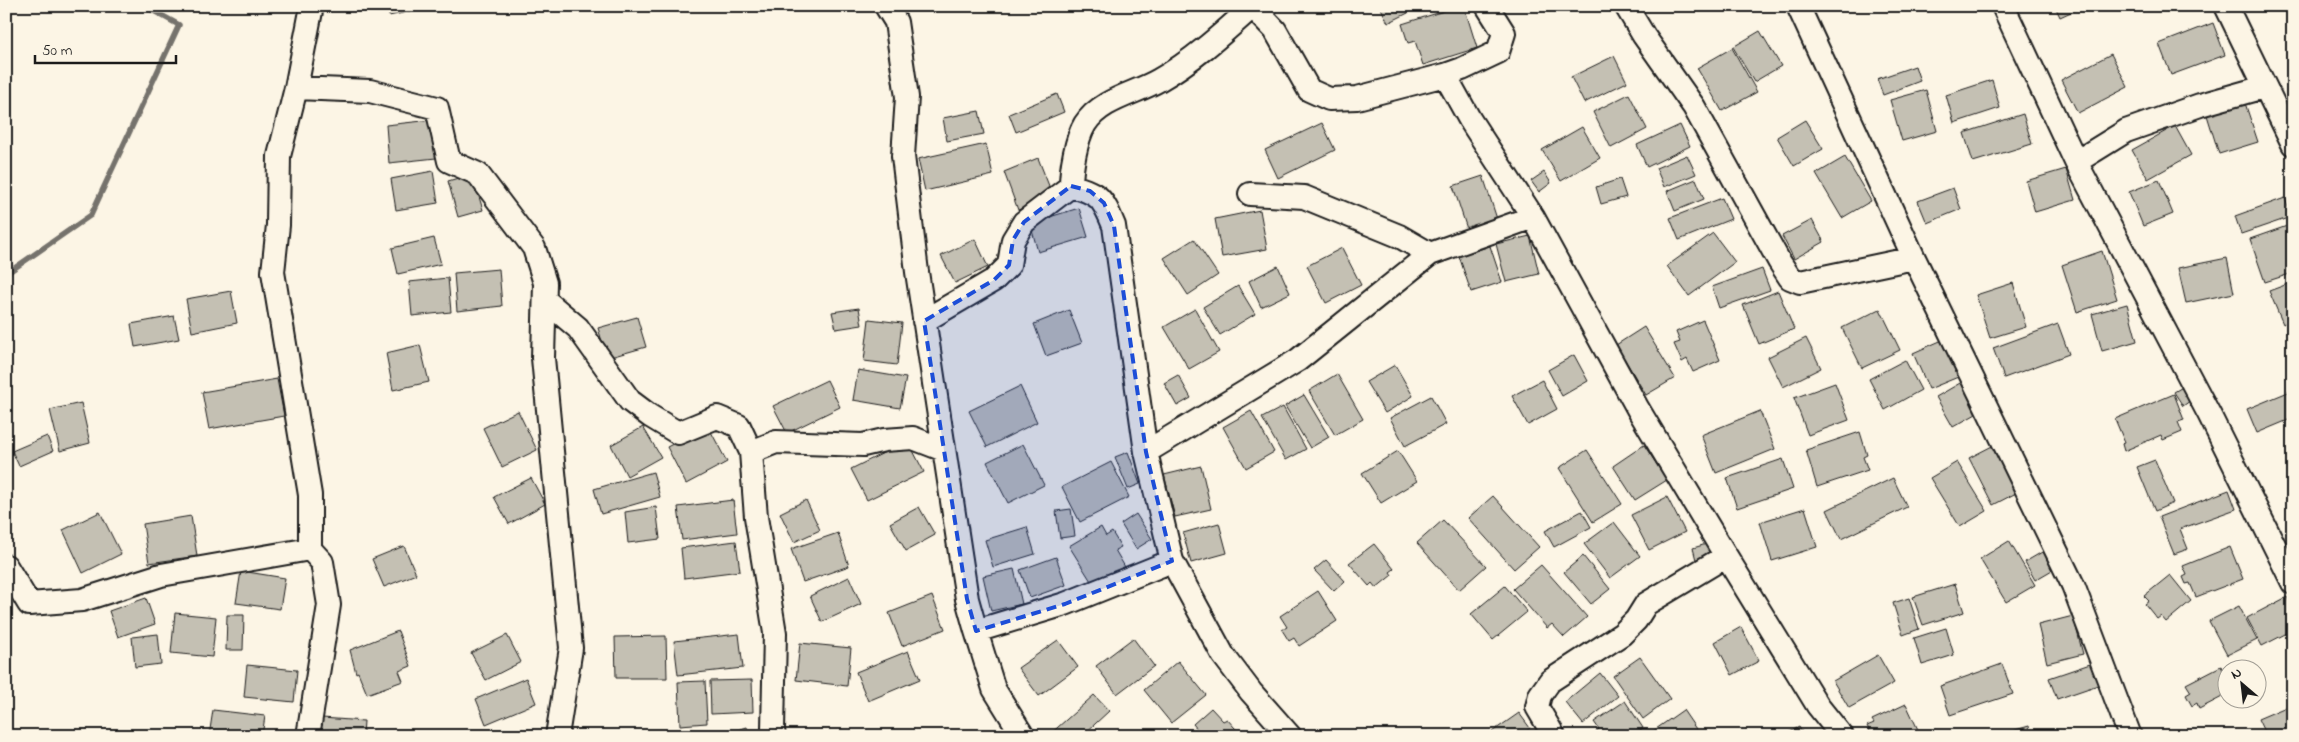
<svg xmlns="http://www.w3.org/2000/svg" width="2299" height="742" viewBox="0 0 2299 742" font-family="'Indie Flower',sans-serif">
  <style>
    .lines { fill: none; stroke-linecap: round; stroke-linejoin: round }
    .stream { stroke: #75726c; stroke-width: 5.5 }
    .building { fill: #c4c0b3; stroke: #1c1c1c }
    .minor-casing { stroke: #1c1c1c; stroke-width: 26 }
    .minor { stroke: #fcf5e5; stroke-width: 22 }
    .marked { fill: #1d4ed8; fill-opacity: 0.2; stroke: #1d4ed8; stroke-width: 4; stroke-dasharray: 10 6; stroke-linejoin: round }
  </style>
  <rect width="100%" height="100%" fill="#fcf5e5"/>
  <filter id="ink" filterUnits="userSpaceOnUse"><feTurbulence type="fractalNoise" baseFrequency=".02" numOctaves="2"/><feDisplacementMap in="SourceGraphic" scale="10" xChannelSelector="R" yChannelSelector="G"/><feConvolveMatrix kernelMatrix="1 2 1 2 8 2 1 2 1" color-interpolation-filters="sRGB"/></filter>
  <g filter="url(#ink)">
    <g class="lines">
      <path class="stream" d="M6,274L91,215L179,25L145,6"/>
    </g>
    <path class="building" d="M387,6H412V11L389,16Z
      M1380,6H1405L1408,13L1388,23Z
      M1460,6H1464L1477,48L1423,65L1415,41L1408,43L1402,24Z
      M2055,6H2084L2060,17Z
      M2213,23L2225,55L2171,75L2159,44Z
      M1760,31L1781,66L1754,82L1733,47Z
      M1732,48L1757,92L1722,111L1697,68Z
      M2111,54L2128,87L2078,113L2061,80Z
      M1614,56L1627,82L1584,103L1571,77Z
      M1915,66L1920,81L1883,95L1877,79Z
      M1992,80L2000,108L1954,123L1946,95Z
      M1926,90L1937,131L1902,141L1890,100Z
      M1057,94L1064,112L1016,132L1009,114Z
      M1629,94L1647,129L1611,148L1593,112Z
      M2245,103L2258,142L2219,154L2207,115Z
      M979,111L984,134L947,141L943,118Z
      M2023,114L2032,144L1973,162L1964,133Z
      M432,120L436,158L389,163L386,125Z
      M1805,120L1823,149L1794,166L1777,137Z
      M1322,123L1335,150L1278,178L1265,150Z
      M1680,125L1690,146L1647,167L1637,145Z
      M2175,126L2191,155L2148,179L2132,150Z
      M1582,127L1600,158L1561,181L1542,150Z
      M986,144L993,175L925,191L918,159Z
      M1687,155L1696,174L1664,187L1656,168Z
      M1845,157L1871,201L1842,218L1816,174Z
      M1038,158L1053,196L1018,210L1004,172Z
      M2066,169L2075,200L2035,212L2026,181Z
      M433,171L438,203L396,210L391,179Z
      M1544,172L1551,183L1539,192L1531,181Z
      M472,174L483,210L458,217L448,181Z
      M1483,176L1497,219L1467,229L1453,186Z
      M1620,179L1626,197L1601,204L1596,187Z
      M1696,179L1704,199L1675,211L1667,191Z
      M2159,180L2173,214L2143,226L2129,192Z
      M1953,188L1961,209L1927,223L1918,201Z
      M1722,198L1731,219L1679,240L1670,218Z
      M2285,198L2291,217L2241,234L2235,216Z
      M1079,208L1088,237L1038,252L1030,223Z
      M1260,210L1267,249L1222,257L1215,219Z
      M1812,220L1824,242L1794,259L1782,236Z
      M2287,226L2293,241V273L2265,282L2250,239Z
      M1713,233L1735,262L1689,296L1667,266Z
      M1530,236L1539,274L1506,282L1496,244Z
      M434,238L441,264L398,274L392,248Z
      M975,239L988,267L955,283L941,256Z
      M1194,239L1218,275L1188,295L1164,258Z
      M1490,246L1502,282L1471,292L1459,256Z
      M1342,248L1361,285L1326,303L1307,266Z
      M2102,251L2117,299L2077,312L2062,265Z
      M2227,258L2234,293L2186,303L2178,268Z
      M1278,266L1290,293L1261,307L1249,281Z
      M499,269L502,306L457,311L454,273Z
      M1762,269L1770,290L1719,308L1712,287Z
      M448,278L451,312L412,316L409,282Z
      M2293,282V319L2283,324L2269,291Z
      M2013,283L2026,327L1990,338L1976,295Z
      M1238,286L1255,314L1220,335L1203,307Z
      M231,291L237,323L192,332L186,299Z
      M1778,291L1794,329L1759,344L1743,305Z
      M2127,304L2137,341L2102,351L2092,314Z
      M859,308L862,325L836,329L832,312Z
      M1195,309L1219,352L1189,369L1164,327Z
      M1880,309L1900,350L1862,368L1842,328Z
      M1069,310L1082,343L1046,356L1034,324Z
      M174,316L179,339L135,347L131,324Z
      M637,317L646,347L607,358L598,328Z
      M869,319L902,323L897,365L864,361Z
      M1703,320L1720,360L1693,372L1687,359L1682,362L1674,344L1680,342L1676,332Z
      M2058,324L2069,354L2004,378L1993,348Z
      M1644,327L1675,378L1646,395L1616,345Z
      M1806,338L1821,368L1783,387L1768,357Z
      M1947,338L1963,375L1929,389L1913,353Z
      M420,345L429,382L393,390L386,353Z
      M1574,355L1588,381L1562,396L1548,370Z
      M1905,360L1921,390L1885,410L1869,379Z
      M1395,365L1413,396L1385,413L1366,382Z
      M858,370L906,378L900,408L853,400Z
      M1337,374L1363,419L1335,435L1309,391Z
      M1178,375L1191,398L1177,406L1164,383Z
      M277,379L284,416L209,429L202,392Z
      M1967,379L1985,409L1953,427L1936,397Z
      M827,380L840,407L787,433L773,406Z
      M1542,380L1557,409L1528,425L1512,396Z
      M1835,383L1849,420L1808,435L1794,398Z
      M2186,385L2194,398L2183,406L2174,392Z
      M1020,386L1037,422L987,447L969,411Z
      M2293,390V418L2257,433L2247,409Z
      M2174,394L2184,420L2178,422L2182,432L2163,440L2161,435L2124,451L2122,444L2125,443L2115,419Z
      M1304,395L1329,437L1310,448L1285,406Z
      M1431,396L1446,424L1405,446L1390,418Z
      M81,403L90,443L60,451L50,410Z
      M1283,407L1306,449L1286,460L1262,418Z
      M518,411L537,450L502,467L483,428Z
      M1251,411L1274,452L1246,468L1223,427Z
      M1760,411L1775,449L1716,473L1701,435Z
      M708,426L727,462L686,484L667,447Z
      M643,427L661,457L627,476L611,445Z
      M1860,432L1867,455L1863,457L1868,470L1817,487L1806,450Z
      M47,436L53,451L19,466L12,451Z
      M908,441L924,472L867,500L851,469Z
      M1998,443L2022,490L1993,505L1969,458Z
      M1023,444L1044,485L1008,503L987,462Z
      M1644,445L1667,480L1635,500L1613,466Z
      M1587,450L1622,504L1593,522L1559,468Z
      M1398,451L1417,481L1381,503L1362,473Z
      M1128,452L1140,484L1128,489L1115,457Z
      M1783,459L1793,489L1737,508L1727,478Z
      M2155,460L2173,503L2155,511L2137,467Z
      M1111,462L1129,497L1080,522L1062,487Z
      M1957,462L1987,511L1960,527L1930,478Z
      M1201,466L1211,509L1175,517L1164,475Z
      M653,472L660,497L601,514L594,489Z
      M531,478L545,504L509,524L494,497Z
      M1893,478L1907,507L1841,539L1827,510Z
      M2229,490L2236,509L2180,529L2188,549L2174,554L2159,517Z
      M1493,496L1539,547L1514,569L1468,518Z
      M1667,497L1685,532L1649,550L1631,515Z
      M733,500L737,533L682,540L678,507Z
      M806,500L820,530L794,542L780,513Z
      M656,507L660,539L628,543L625,512Z
      M919,507L935,535L906,551L890,523Z
      M1805,508L1817,547L1772,561L1760,522Z
      M1071,509L1075,536L1060,538L1056,511Z
      M1582,511L1591,527L1554,547L1545,531Z
      M100,512L121,554L83,573L63,530Z
      M1136,514L1152,539L1136,549L1121,524Z
      M191,516L197,556L149,563L143,524Z
      M1443,520L1486,566L1459,590L1417,543Z
      M1614,522L1640,556L1610,578L1584,544Z
      M1219,523L1227,553L1191,563L1183,533Z
      M1027,527L1035,554L993,567L985,540Z
      M1101,527L1106,536L1112,532L1121,547L1115,550L1125,567L1094,586L1069,546Z
      M838,533L849,566L803,582L791,549Z
      M736,541L740,571L684,578L681,548Z
      M2009,541L2035,585L2006,602L1980,559Z
      M1710,543L1713,554L1696,560L1693,548Z
      M1374,544L1394,569L1390,572L1392,575L1376,588L1372,583L1369,586L1349,563Z
      M404,546L416,574L384,587L372,559Z
      M2230,547L2243,579L2196,597L2190,583L2186,584L2183,577L2187,575L2183,566Z
      M2049,548L2059,566L2035,580L2025,562Z
      M1583,556L1610,589L1591,604L1564,572Z
      M1056,557L1066,585L1030,598L1020,570Z
      M1326,560L1345,581L1334,591L1314,570Z
      M1541,565L1587,617L1564,637L1552,624L1547,628L1513,589Z
      M1014,569L1022,604L991,611L983,576Z
      M241,571L285,578L280,609L236,603Z
      M2170,575L2191,601L2166,622L2161,616L2157,619L2145,604L2149,601L2144,596Z
      M849,577L861,604L822,622L810,596Z
      M1955,584L1964,612L1923,625L1913,597Z
      M1505,586L1527,612L1493,640L1471,614Z
      M1318,591L1337,621L1299,646L1294,638L1289,641L1282,630L1287,627L1280,616Z
      M932,596L945,629L902,646L889,613Z
      M2287,597L2293,608V630L2262,646L2247,618Z
      M146,598L155,624L118,637L109,611Z
      M1909,598L1919,629L1903,635L1893,603Z
      M2239,606L2257,640L2227,655L2209,621Z
      M175,613L216,617L212,657L171,653Z
      M227,615H244L243,650H226Z
      M2073,616L2083,654L2047,663L2038,625Z
      M1741,627L1759,661L1732,675L1715,642Z
      M1946,628L1954,655L1922,665L1914,638Z
      M398,631L411,666L399,671L403,681L367,694L358,672L356,673L350,650Z
      M158,634L161,664L135,667L132,637Z
      M739,634L743,668L678,675L674,641Z
      M507,635L521,662L486,680L471,653Z
      M666,636L667,678H616L615,637Z
      M1133,638L1154,666L1117,694L1096,666Z
      M1058,640L1078,667L1039,696L1018,668Z
      M800,643L851,648L847,686L796,680Z
      M908,651L920,679L868,701L856,672Z
      M1878,655L1894,683L1849,708L1833,681Z
      M1640,657L1670,699L1643,719L1613,676Z
      M1178,661L1206,695L1171,723L1144,690Z
      M2093,663L2101,684L2057,699L2049,678Z
      M2002,664L2013,694L1950,715L1940,686Z
      M247,665L297,670L294,702L244,697Z
      M2221,666L2226,676V695L2199,709L2197,703L2192,706L2186,695L2191,692L2186,684Z
      M1600,673L1618,696L1583,724L1565,702Z
      M526,678L536,703L486,724L476,699Z
      M752,680L753,712L711,714L710,681Z
      M705,681L707,723L680,725L678,682Z
      M1094,695L1109,711L1082,736H1048Z
      M1625,701L1643,728L1632,736H1596L1594,733L1599,729L1594,722Z
      M1906,704L1921,736H1872L1867,726L1874,723L1872,720Z
      M2293,704V736H2266L2258,719Z
      M1211,708L1223,721L1227,719L1242,736H1192L1198,730L1193,724Z
      M213,710L265,716L262,736H209Z
      M1683,710L1698,732L1692,736H1646Z
      M1519,713L1530,728L1520,736H1490L1489,734Z
      M322,718L364,721L363,736H321Z
      M2029,726L2031,736H2006L2005,733Z
      M747,727L749,736H718Z
      M1799,727L1804,736H1782Z"/>
    <g class="lines">
      <g class="minor-casing">
        <path id="minor" d="M312,6L296,88L370,91L437,108L449,161L478,174L534,248L545,283L543,358L571,648L557,736
          M886,6L896,22L907,97L903,156L917,272L967,599L976,631L1065,604L1172,561
          M1252,6L1275,30L1309,90L1329,99L1357,98L1445,75L1470,120L1533,217L1638,409L1726,556L1818,706L1842,736
          M1626,6L1644,36L1694,107L1779,261L1790,278L1800,282L1914,258
          M1798,6L1914,258L2073,585L2130,736
          M2003,6L2076,162L2209,414L2293,583
          M2226,6L2293,144
          M1445,75L1462,69L1498,52L1504,33L1487,6
          M296,88L279,156L278,225L273,272L310,495V549
          M2076,162L2126,131L2200,105L2264,87
          M1071,186C1071,169 1076,139 1085,124C1101,99 1135,94 1159,80C1194,60 1223,33 1252,7
          M1250,194L1304,197L1399,236L1430,254
          M545,300L578,328L630,401L650,416L678,433L717,417L739,426L751,452L756,517L775,633L773,729L774,736
          M924,321L994,280L1009,265L1013,240L1024,222L1071,186C1100,193 1103,199 1114,226L1146,452L1172,561L1223,655L1251,692L1290,736
          M751,452L776,442L863,445L884,440L913,438L944,450
          M1146,452L1298,360L1430,254L1533,217
          M6,566L29,604L82,600L161,575L310,549L322,562L329,605L308,736
          M976,631L994,689L1023,736
          M1554,736L1537,707L1540,695L1550,681L1622,634L1636,620L1646,604L1726,556"/>
      </g>
      <use href="#minor" class="minor"/>
    </g>
  </g>
  <path class="marked" d="M1071,186L1090,191L1104,203L1114,226L1146,452L1172,561L1065,604L976,631L967,599L924,321L994,280L1009,265L1013,240L1024,222Z"/>
  <rect width="2299" height="742" fill="none" stroke="#fcf5e5" stroke-width="25"/>
  <rect x="12" y="12" width="2274" height="717" fill="none" stroke="#1c1c1c" stroke-width="2" filter="url(#ink)"/>
  <g transform="translate(2242 684) rotate(332)"><circle r="24" fill="#fcf5e5" stroke="#a29e95"/>
  <path d="M0-4L9 19L0 12L-9 19Z" fill="#1c1c1c"/>
  <text y="-8" font-size="14" font-weight="bold" text-anchor="middle" fill="#1c1c1c">N</text>
  </g>
  <path d="M35 55v8h141v-8" fill="none" stroke="#1c1c1c" stroke-width="2.5"/>
  <text x="42" y="55" font-size="15" fill="#1c1c1c" stroke="#fcf5e5" stroke-width="4" paint-order="stroke">50 m</text>
</svg>
